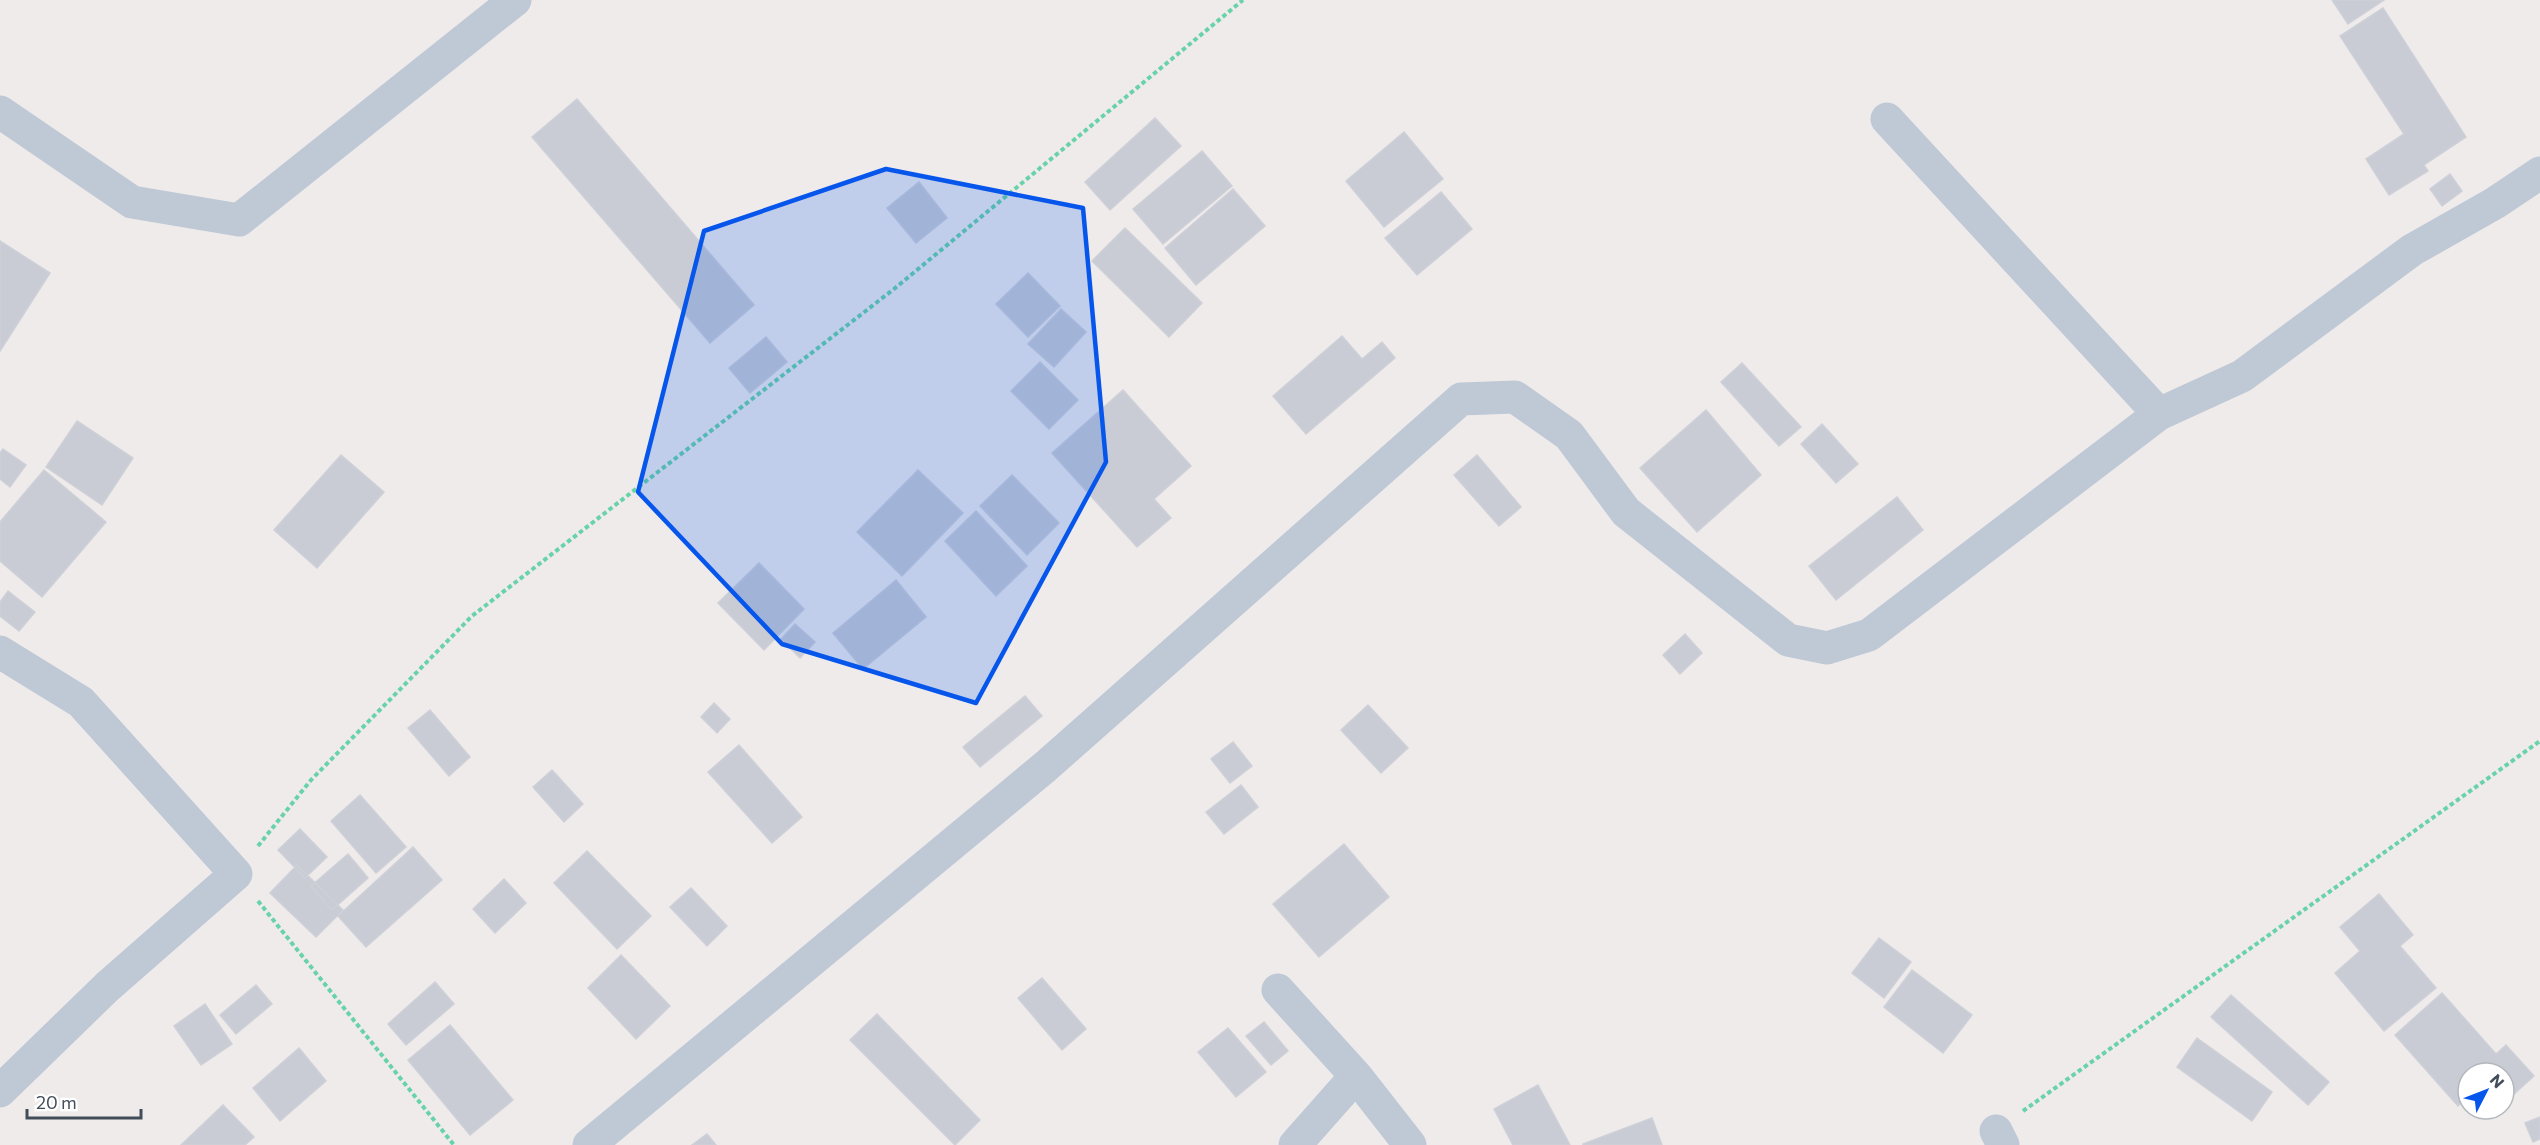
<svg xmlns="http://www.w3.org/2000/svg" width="2540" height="1145" viewBox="0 0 2540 1145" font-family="Commissioner,sans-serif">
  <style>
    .building { fill: #c9ccd4; stroke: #ced0d8; stroke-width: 1.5 }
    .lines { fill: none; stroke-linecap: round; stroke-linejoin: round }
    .path { stroke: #68d3a8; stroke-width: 4; stroke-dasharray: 4.5 3; stroke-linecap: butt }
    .street { stroke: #bfc9d5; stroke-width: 33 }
    .marked { fill: #0756ec; fill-opacity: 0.2; stroke: #0756ec; stroke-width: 4.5; stroke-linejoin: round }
  </style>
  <rect width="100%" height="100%" fill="#efebeb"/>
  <path class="building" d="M2332,0H2384L2348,24Z
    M2383,8L2466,137L2424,165L2428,171L2389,195L2366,159L2404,134L2340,36Z
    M577,99L754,305L710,343L532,137Z
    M1155,118L1181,146L1110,210L1085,182Z
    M1404,132L1443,179L1384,227L1346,181Z
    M1202,151L1232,186L1163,244L1133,209Z
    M2450,174L2462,191L2442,206L2430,189Z
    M919,182L947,218L916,243L887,208Z
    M1233,189L1265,226L1196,285L1165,248Z
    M1441,192L1472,229L1417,275L1385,238Z
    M1125,228L1202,303L1169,337L1092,261Z
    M0,241L50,273L0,351Z
    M1028,273L1060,306L1028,337L996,304Z
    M1061,309L1086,332L1054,367L1028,344Z
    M1342,336L1362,359L1382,342L1395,358L1306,434L1273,396Z
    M766,337L787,362L750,393L729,368Z
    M1040,362L1078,400L1049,429L1011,391Z
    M1742,363L1801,427L1779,446L1721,382Z
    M1123,390L1191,466L1154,499L1171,518L1137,547L1052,453Z
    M1706,410L1761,475L1697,532L1640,468Z
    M77,421L133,458L102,505L46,467Z
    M1822,424L1858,464L1836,483L1801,444Z
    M3,449L26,465L10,487L0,479V453Z
    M341,455L384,492L317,568L274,530Z
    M1477,455L1521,507L1499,526L1454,475Z
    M44,470L106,522L42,597L0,561V522Z
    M918,470L963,513L902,576L857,532Z
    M1012,475L1059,523L1027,555L980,506Z
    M1897,497L1923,530L1836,600L1809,566Z
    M976,511L1027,566L996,596L945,541Z
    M759,563L804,609L764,650L718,603Z
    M896,580L926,617L863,669L833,633Z
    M8,591L35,612L19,631L0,616V602Z
    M795,624L815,642L800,658L781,639Z
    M1685,634L1702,653L1680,674L1663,655Z
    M1025,696L1042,716L980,767L963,747Z
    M714,703L730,719L717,733L701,717Z
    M1368,705L1408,748L1381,773L1341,730Z
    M430,710L470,757L449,776L408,728Z
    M1233,742L1252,766L1230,783L1211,759Z
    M739,745L802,817L772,843L708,772Z
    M552,770L583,804L564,822L533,787Z
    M1241,785L1258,807L1224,834L1206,812Z
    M360,795L406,847L376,873L331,821Z
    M300,829L327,857L305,878L278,850Z
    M1344,844L1389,897L1319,957L1273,904Z
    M413,847L442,880L366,947L338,916Z
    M587,851L651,916L617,949L554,883Z
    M348,854L368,878L332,910L311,886Z
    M297,865L343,910L316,937L270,893Z
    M504,879L526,903L495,933L473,909Z
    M691,888L727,926L707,946L670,907Z
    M2379,894L2413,935L2400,946L2436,988L2384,1031L2335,973L2360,951L2340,927Z
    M1879,938L1911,962L1884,998L1852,973Z
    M621,955L670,1006L636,1039L588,988Z
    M1912,970L1972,1015L1943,1053L1884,1007Z
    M1042,978L1086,1029L1062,1050L1018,998Z
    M435,982L454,1004L406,1045L388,1024Z
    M256,985L272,1004L236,1034L220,1015Z
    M2442,993L2496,1054L2506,1045L2534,1076L2504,1103V1073H2468V1097L2458,1106L2395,1035Z
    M2231,995L2329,1082L2308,1105L2211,1017Z
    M205,1004L232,1044L201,1065L174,1026Z
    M877,1014L980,1120L955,1145L850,1040Z
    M1264,1022L1288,1051L1271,1065L1246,1036Z
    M450,1025L513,1100L470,1135L408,1060Z
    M1228,1028L1266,1072L1236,1097L1198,1052Z
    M2197,1038L2272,1092L2252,1121L2177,1067Z
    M299,1048L326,1081L280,1121L253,1088Z
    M1538,1085L1570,1145H1513L1494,1109Z
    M223,1105L254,1137L245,1145H181Z
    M2540,1117V1139L2533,1142L2525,1123Z
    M1652,1118L1662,1145H1583V1144Z
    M707,1134L716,1145H692Z"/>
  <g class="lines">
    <path class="path" d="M258,846L311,780L472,616L894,289L1243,0
      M258,901L454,1145
      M2023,1111L2540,741"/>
    <path class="street" d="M0,112L132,202L239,220L515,0
      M1887,119L2159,414
      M0,652L81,702L236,874L107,987L0,1091
      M1278,990L1356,1076L1410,1145
      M1996,1131L2003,1145
      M589,1145L1045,767L1461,399L1515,397L1569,435L1626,512L1788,640L1827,648L1869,635L2159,414L2242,376L2412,250L2495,203L2540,173
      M1295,1145L1356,1076"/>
  </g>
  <path class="marked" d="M886,169L1083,208L1106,462L976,703L782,644L638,492L704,231Z"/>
  <g transform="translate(2486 1091) rotate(48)"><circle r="28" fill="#ffffff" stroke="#b3b8bd" stroke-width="1.5"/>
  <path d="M0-4.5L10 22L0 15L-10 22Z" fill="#0756ec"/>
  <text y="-9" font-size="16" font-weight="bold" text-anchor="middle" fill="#424d5a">N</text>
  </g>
  <path d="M27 1109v9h114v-9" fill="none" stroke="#424d5a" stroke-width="3"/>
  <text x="36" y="1109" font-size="18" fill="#424d5a" stroke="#ffffff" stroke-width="4.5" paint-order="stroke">20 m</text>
</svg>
